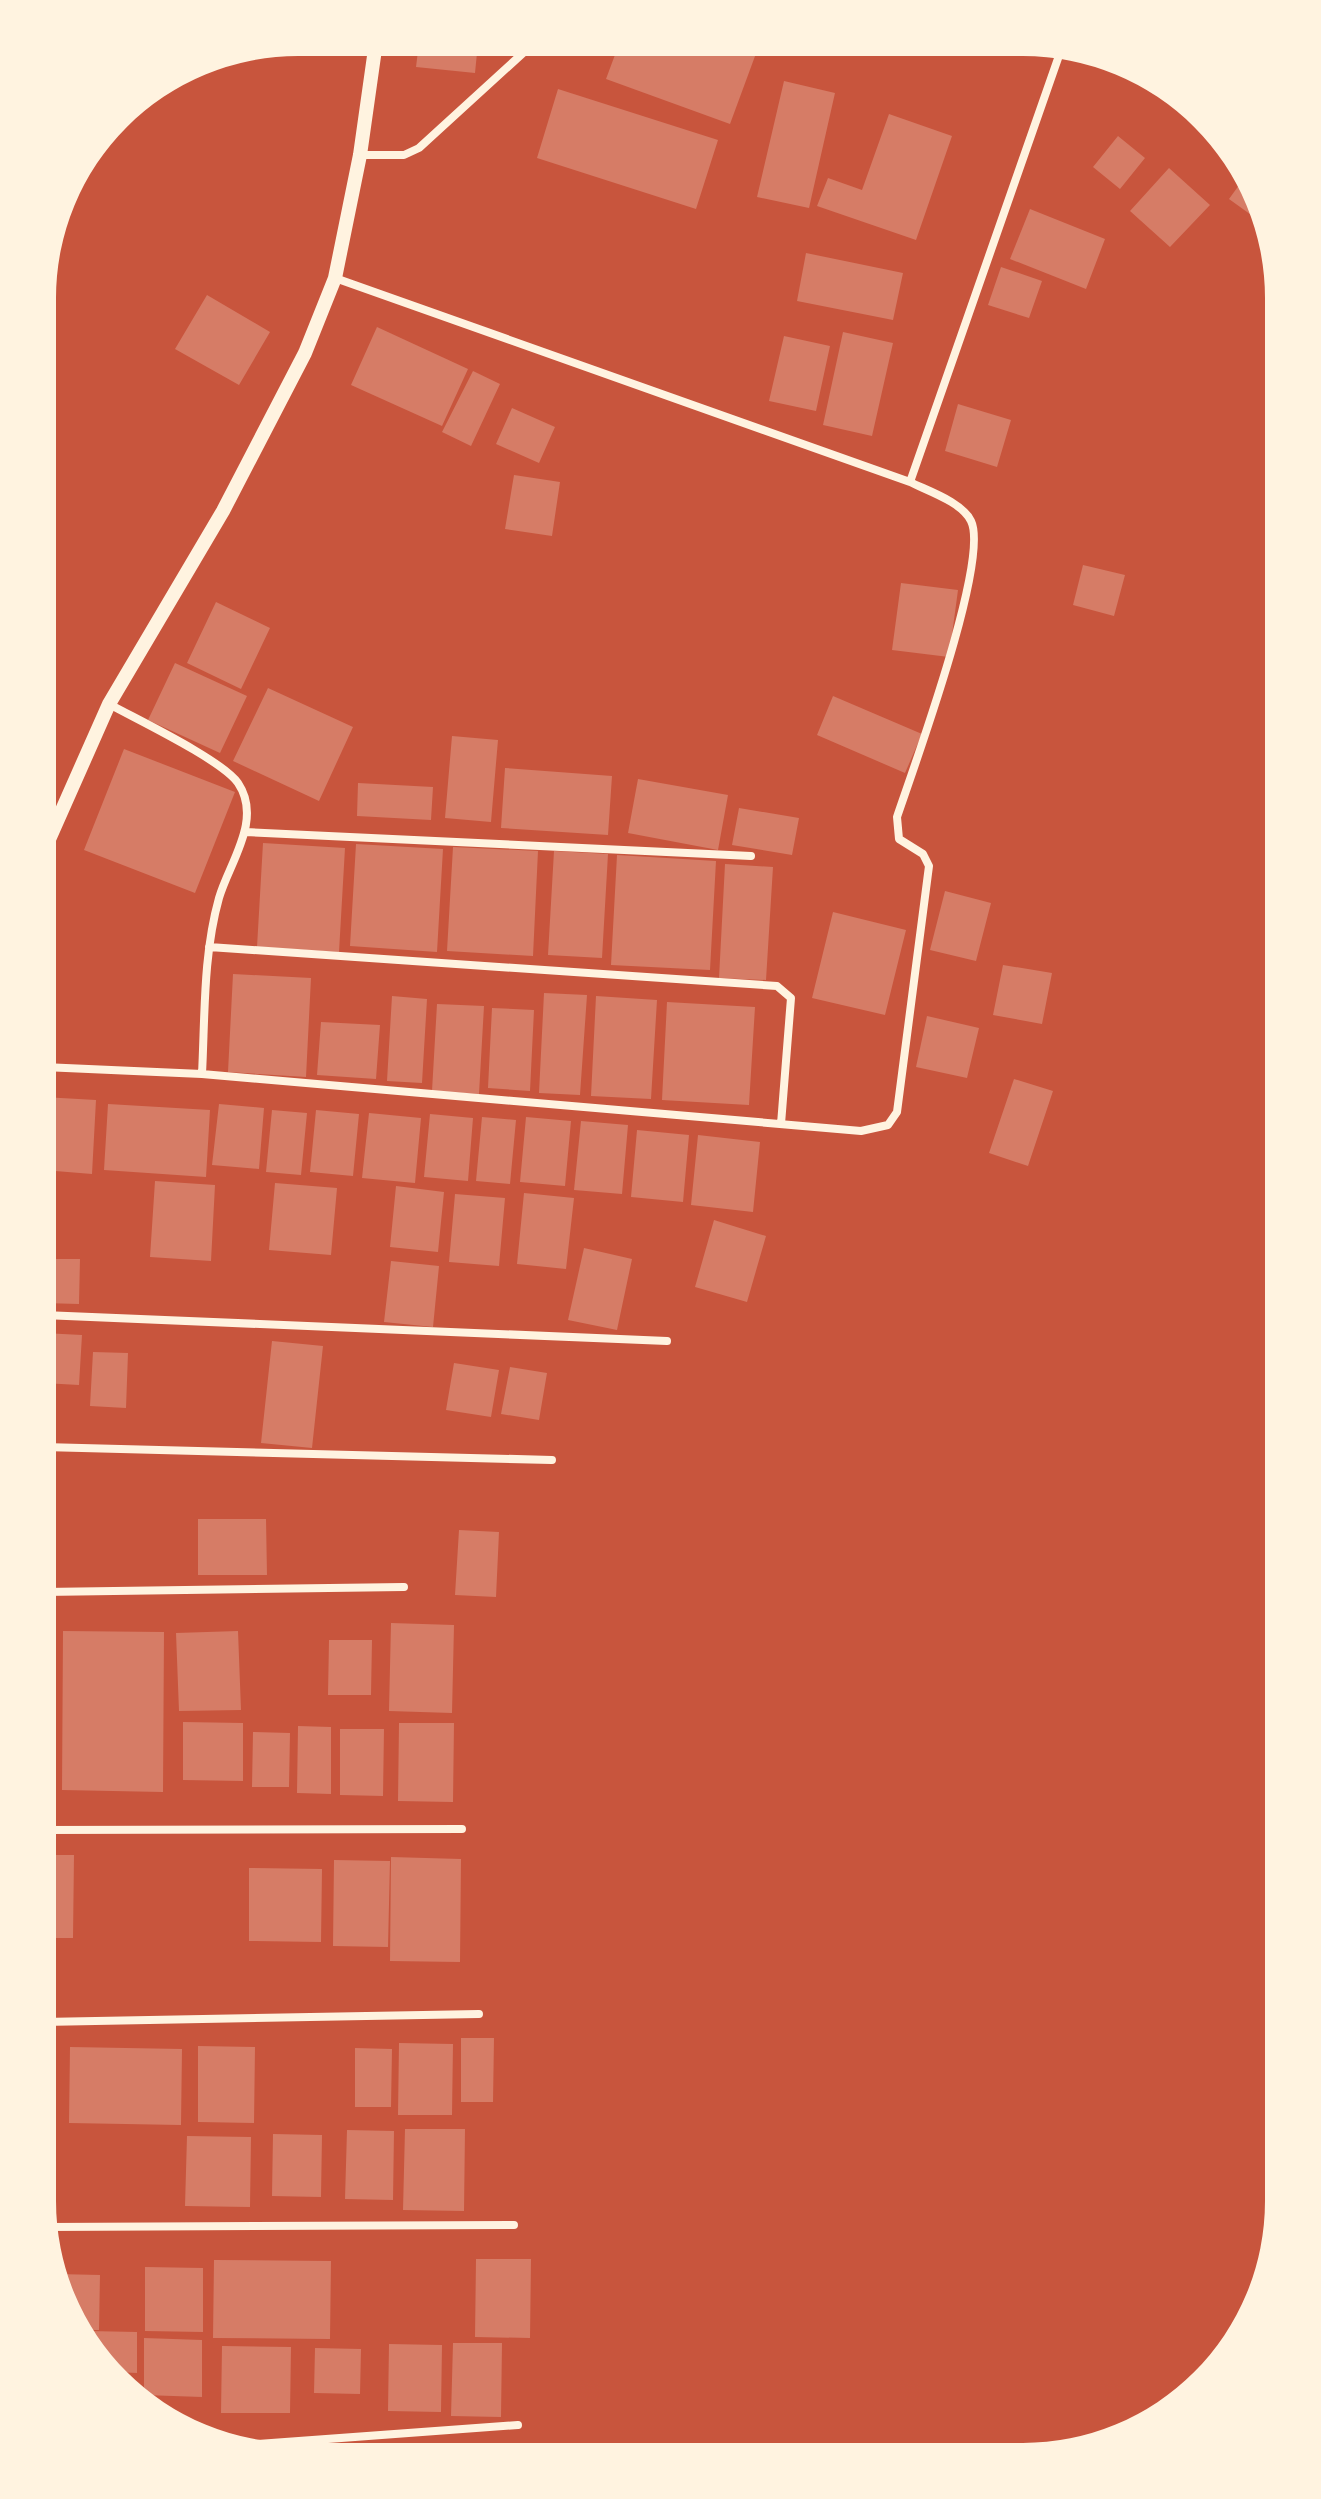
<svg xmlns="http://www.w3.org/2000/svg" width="1321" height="2499" viewBox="0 0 1321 2499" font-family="'Fira Sans Condensed',sans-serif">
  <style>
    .building { fill: #d67c66 }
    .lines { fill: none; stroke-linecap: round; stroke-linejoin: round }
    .minor { stroke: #fff3e0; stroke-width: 8 }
    .tertiary { stroke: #fff3e0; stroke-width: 14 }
  </style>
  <rect width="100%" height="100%" fill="#c8553d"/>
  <path class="building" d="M419,43H478L475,73L416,67Z
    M619,44L748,45L758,48L730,124L606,79Z
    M784,81L835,93L809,208L757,197Z
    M558,89L718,140L696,209L537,158Z
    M889,114L952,136L916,240L817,206L828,178L862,190Z
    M1118,136L1145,158L1120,189L1093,167Z
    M1169,168L1210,205L1170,247L1130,211Z
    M1242,181L1260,208L1254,217L1229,199Z
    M1030,209L1105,239L1086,289L1010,259Z
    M806,253L903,273L893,320L797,301Z
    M1001,267L1042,281L1029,318L988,305Z
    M207,295L270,332L239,385L175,349Z
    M377,327L468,369L442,426L351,385Z
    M843,332L893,343L872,436L823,425Z
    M784,336L830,346L816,411L769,401Z
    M473,371L500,384L471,446L442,432Z
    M958,404L1011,420L997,467L945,451Z
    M512,408L555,427L539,463L496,444Z
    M514,475L560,482L552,536L505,529Z
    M1083,565L1125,575L1114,616L1073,605Z
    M901,583L958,590L949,657L892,650Z
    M216,602L270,628L241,689L187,663Z
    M175,663L247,696L220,753L148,720Z
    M268,688L353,727L319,801L233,761Z
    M833,696L922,734L905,773L817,735Z
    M452,736L498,740L491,822L445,818Z
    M124,749L235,792L195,893L84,850Z
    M505,768L612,776L608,835L501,828Z
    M638,779L728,795L718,850L628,833Z
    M358,783L433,787L431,820L357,816Z
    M739,808L799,818L792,855L732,845Z
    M263,843L345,848L339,952L257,947Z
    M356,844L443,849L437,952L350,946Z
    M453,847L538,851L533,956L447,951Z
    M554,851L608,854L602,958L548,955Z
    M617,855L716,861L710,970L611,965Z
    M725,864L773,867L766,980L719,978Z
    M945,891L991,903L976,961L930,950Z
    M833,912L906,930L885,1015L812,998Z
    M1003,965L1052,973L1042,1024L993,1015Z
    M233,974L311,978L306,1077L228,1072Z
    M544,993L587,995L580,1095L539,1093Z
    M392,996L427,999L422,1083L387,1081Z
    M596,996L657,1000L651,1099L591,1096Z
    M667,1002L755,1007L749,1105L662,1100Z
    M437,1004L484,1006L479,1094L432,1091Z
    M492,1008L534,1010L530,1091L488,1088Z
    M927,1016L979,1028L967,1078L916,1067Z
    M321,1022L380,1025L376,1079L317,1075Z
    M1014,1079L1053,1091L1028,1166L989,1153Z
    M43,1097L96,1100L92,1174L43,1170Z
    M108,1104L210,1110L206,1177L104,1170Z
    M219,1104L264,1108L259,1169L212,1165Z
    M272,1110L307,1113L301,1175L266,1172Z
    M316,1110L359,1114L353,1176L310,1172Z
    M369,1113L421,1118L415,1183L362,1178Z
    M430,1114L473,1118L468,1181L424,1177Z
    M482,1117L516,1120L510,1184L476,1181Z
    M526,1117L571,1121L565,1186L520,1182Z
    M581,1121L628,1125L622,1194L574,1190Z
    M637,1130L689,1135L683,1202L631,1197Z
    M698,1135L760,1142L753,1212L691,1205Z
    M155,1181L215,1185L211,1261L150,1257Z
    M275,1183L337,1188L331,1255L269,1250Z
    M396,1186L444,1192L438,1252L390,1247Z
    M524,1193L574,1198L566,1269L517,1264Z
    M455,1194L505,1198L499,1266L449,1262Z
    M714,1220L766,1236L747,1302L695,1287Z
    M584,1248L632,1259L617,1330L568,1320Z
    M43,1259H80L79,1304L43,1303Z
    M391,1261L439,1266L433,1327L384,1322Z
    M43,1333L82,1335L79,1385L43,1383Z
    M272,1341L323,1346L312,1448L261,1443Z
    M93,1352L128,1353L126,1408L90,1406Z
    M454,1363L499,1370L491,1417L446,1410Z
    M510,1367L547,1373L539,1420L501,1414Z
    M198,1519H266L267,1575H198Z
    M459,1530L499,1532L496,1597L455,1595Z
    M391,1623L454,1625L452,1713L389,1711Z
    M63,1631L164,1632L163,1792L62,1790Z
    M238,1631L241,1710L179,1711L176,1633Z
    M329,1640H372L371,1695H328Z
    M183,1722L243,1723V1781L183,1780Z
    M399,1723H454L453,1802L398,1801Z
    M298,1726L331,1727V1794L297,1793Z
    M340,1729H384L383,1796L340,1795Z
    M253,1732L290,1733L289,1787H252Z
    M42,1855H74L73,1938H42Z
    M391,1857L461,1859L460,1962L390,1961Z
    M334,1860L390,1861L388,1947L333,1946Z
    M249,1868L322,1869L321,1942L249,1941Z
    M461,2038H494L493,2102H461Z
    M399,2043L453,2044L452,2115H398Z
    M198,2046L255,2047L254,2123L198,2122Z
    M70,2047L182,2049L181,2125L69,2123Z
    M355,2048L392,2049L391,2107H355Z
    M405,2129H465L464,2211L403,2210Z
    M347,2130L394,2131L393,2200L345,2199Z
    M273,2134L322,2135L321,2197L272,2196Z
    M187,2136L251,2137L250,2207L185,2206Z
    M476,2259H531L530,2338L475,2337Z
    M214,2260L331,2261L330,2339L213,2338Z
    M145,2267L203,2268V2332L145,2331Z
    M56,2274L100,2275L99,2330H87L55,2283Z
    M88,2331L137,2332V2373L115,2372Z
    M144,2338L202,2340V2397L144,2395Z
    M453,2343H502L501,2417L451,2416Z
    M389,2344L442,2345L441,2412L388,2411Z
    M222,2346L291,2347L290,2413H221Z
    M315,2348L361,2349L360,2394L314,2393Z"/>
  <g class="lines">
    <path class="minor" d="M360,155H404L419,148L534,43
      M910,482L1062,47
      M109,704C138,720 222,760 238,783C263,820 229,863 219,898C203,955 205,1016 202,1074
      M246,832L751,856
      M209,947L777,986L791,998L781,1124
      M43,1067L202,1074L861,1131L888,1125L897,1112L929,866L923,854L899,839L897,817C913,769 990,560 971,521C962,502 928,491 910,482L335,278
      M43,1315L667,1341
      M43,1447L552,1460
      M43,1592L404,1587
      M42,1830L462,1829
      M42,2022L479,2014
      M46,2227L514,2225
      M232,2446L518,2425"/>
    <path class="tertiary" d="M43,853L109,704L223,511L305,353L335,278L360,155L376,42"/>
  </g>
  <path d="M0 0H1321V2499H0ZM298 56H1023A242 242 0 0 1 1265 298V2201A242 242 0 0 1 1023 2443H298A242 242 0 0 1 56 2201V298A242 242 0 0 1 298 56Z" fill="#fff3e0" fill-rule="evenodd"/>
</svg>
